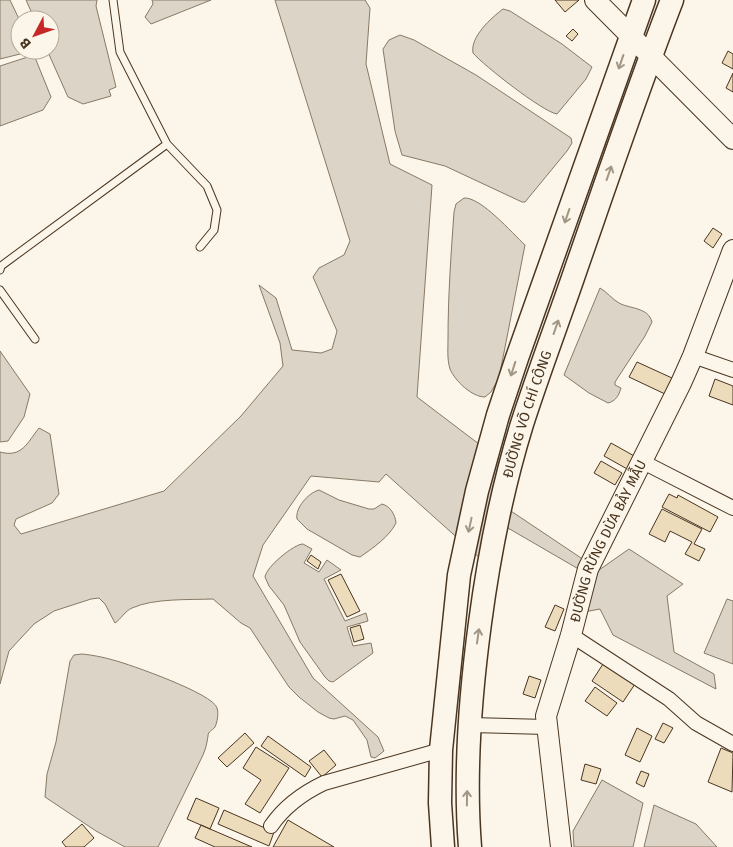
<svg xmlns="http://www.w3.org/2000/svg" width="733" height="847" viewBox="0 0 733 847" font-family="'Fira Sans',sans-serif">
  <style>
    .water { fill: #dcd4c6; stroke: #887966 }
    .building { fill: #ecdcbc; stroke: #4a3520 }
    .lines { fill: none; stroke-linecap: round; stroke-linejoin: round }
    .lane-casing { stroke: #4a3520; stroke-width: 9 }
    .street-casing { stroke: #4a3520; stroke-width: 16 }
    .secondary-casing { stroke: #4a3520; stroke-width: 22 }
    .primary-casing { stroke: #4a3520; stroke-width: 25 }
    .lane { stroke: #fbf6e9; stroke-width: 7 }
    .street { stroke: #fbf6e9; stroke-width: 14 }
    .secondary { stroke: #fbf6e9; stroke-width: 20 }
    .primary { stroke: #fbf6e9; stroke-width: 22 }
    .oneway { stroke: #a29684 }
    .labels { text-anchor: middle; stroke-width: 4; stroke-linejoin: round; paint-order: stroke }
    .street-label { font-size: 14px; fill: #4a3520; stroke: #fbf6e9 }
  </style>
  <rect width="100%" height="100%" fill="#fbf6e9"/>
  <path class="water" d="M0,0H10L20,21V50H24V53L0,59Z
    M26,0H97L96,6L116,87L109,90L111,96L83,104L68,97L47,50H50V20H35Z
    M152,0H211L151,24L145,17L153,4Z
    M275,0H365L370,8L366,64L390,164L432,185L417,397L500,460L493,499L599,570L629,549L683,584L667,596L674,652L714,674L716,689L613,635L600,609L584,612L594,578L489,517L481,559L386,474L379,482L311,476L263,545L253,576L313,678L378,737L384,751L375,758L371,757L367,740L353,720L345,716L334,719L329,718L318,712L299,697L289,687L250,628L241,623L213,599C189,600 154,598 132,608C125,611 121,619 115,623L105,604L99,598L91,599L54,611L34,624L9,651L0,684V452C22,458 27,443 39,428L50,434L59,494L52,503L16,519L14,525L21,534L164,491L241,416L283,366L280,343L259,285L276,298L292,350L321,353L332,349L337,331L313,277L319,268L344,255L350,241Z
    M503,9L510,11L562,44L592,67L586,79L557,114C543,112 483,65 473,53C470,37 491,18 503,9Z
    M400,35L414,40L476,75L571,138L572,143L567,151L525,202H522L445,166L402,155L395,131L383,49L389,40Z
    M34,55L51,97L43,110L0,126V66Z
    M464,198C481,197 512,233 525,245L499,378L491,392L485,397C472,397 455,381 450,369C447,360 448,348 448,339C448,297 451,254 454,212L456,204Z
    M600,288C607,292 612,299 619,303C630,309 648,307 652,322L645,336L615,382V385L621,388C619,395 616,401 608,403L589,393L564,375Z
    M0,351L30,394L24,417L8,441L0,442Z
    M319,490L339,500L369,509H374L382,504C390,506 395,514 396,523C389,537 373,548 360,557L352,555L307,529L297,519C295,508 308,493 319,490Z
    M303,544L312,549L304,563L319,572L327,560L341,570L324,579L345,621L366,613L368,621L347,627L353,646L371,643L373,653L333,682L329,681L325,677L300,642L284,605L269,586L265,577C266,567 294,544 303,544Z
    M727,599L733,601V664L704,653Z
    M82,654C92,655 103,657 113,660C129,664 214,694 217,708C219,713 217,723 215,727C212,731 208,731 208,736C207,743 206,748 203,755L158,847H125L96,831L45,797L47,774L56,742L70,661L74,655Z
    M602,780L643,803L633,847H574L573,831Z
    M654,805L696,824L717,847H644Z"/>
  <path class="building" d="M555,0H579L565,12Z
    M573,29L578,34L572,41L566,36Z
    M728,51L733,54V69L722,63Z
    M733,73V92L726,88Z
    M713,228L722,234L713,248L704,241Z
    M637,362L672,378L665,394L629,377Z
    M715,379L733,386V405L709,396Z
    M611,443L636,457L629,470L604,456Z
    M601,461L622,473L615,485L594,473Z
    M669,494L677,498L678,495L718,517L710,532L662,507Z
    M662,509L702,529L694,544L705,549L699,561L685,554L692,542L670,531L665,542L649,534Z
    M311,555L321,562L318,569L307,561Z
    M341,574L360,611L347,617L328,580Z
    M555,605L564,609L555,631L545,627Z
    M360,625L364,639L354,642L350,628Z
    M603,664L635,684L623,702L592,681Z
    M529,676L541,680L535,698L523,694Z
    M595,687L617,703L607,716L585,701Z
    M663,723L673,728L664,743L655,739Z
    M637,728L652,736L640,762L625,755Z
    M245,733L254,743L227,767L218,758Z
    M268,736L311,767L305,777L261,746Z
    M256,747L289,768L260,813L245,804L261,780L243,768Z
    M721,748L733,753L732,792L708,782Z
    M324,750L336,765L322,777L309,761Z
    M585,764L601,769L596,784L581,780Z
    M641,771L649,774L644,787L636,783Z
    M196,798L219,808L210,829L187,819Z
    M224,810L274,832L269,846L218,824Z
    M288,820L334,847H273Z
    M82,824L94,838L84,847H66L62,842Z
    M201,825L210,829L252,847H215L195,838Z"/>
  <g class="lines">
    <g class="lane-casing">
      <path id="lane" d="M113,0L120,52L167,144L207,186L217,210L214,230L200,247
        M0,270L1,266L167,144
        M0,290L35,339"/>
    </g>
    <g class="street-casing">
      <path id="street" d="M693,356L733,370
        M643,462L733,508
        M571,635L669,699L696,723L733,744
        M470,725L547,727
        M271,826C284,807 303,793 324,783L441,750"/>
    </g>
    <g class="secondary-casing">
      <g id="secondary">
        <path d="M595,0L733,139"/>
        <path id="s1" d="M561,847L546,716L571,635L588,569L681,383L693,356L733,250"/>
      </g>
    </g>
    <g class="primary-casing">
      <g id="primary">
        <path d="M443,847L440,803L441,750L459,575L477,491L498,415L517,358L644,0"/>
        <path id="s2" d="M470,847C464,772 470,697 480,623C489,555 502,489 522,424C539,371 559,319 577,266C608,177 638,88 672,0"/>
      </g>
    </g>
    <use href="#lane" class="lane"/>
    <use href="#street" class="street"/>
    <use href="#secondary" class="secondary"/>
    <use href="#primary" class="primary"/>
  </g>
  <defs><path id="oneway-shaft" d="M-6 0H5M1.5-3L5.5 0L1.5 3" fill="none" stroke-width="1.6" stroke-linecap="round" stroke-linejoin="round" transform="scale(1.25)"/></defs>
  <g class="oneway">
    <use href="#oneway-shaft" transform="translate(621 62) rotate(109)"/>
    <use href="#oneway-shaft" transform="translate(609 173) rotate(-71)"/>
    <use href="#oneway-shaft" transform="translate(567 216) rotate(109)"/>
    <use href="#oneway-shaft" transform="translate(556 327) rotate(-71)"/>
    <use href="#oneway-shaft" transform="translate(513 369) rotate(108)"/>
    <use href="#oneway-shaft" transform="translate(470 525) rotate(102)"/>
    <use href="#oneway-shaft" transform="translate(478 636) rotate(-82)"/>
    <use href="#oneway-shaft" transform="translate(467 798) rotate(-89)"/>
  </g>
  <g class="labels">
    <g class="street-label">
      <text dy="5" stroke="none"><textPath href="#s2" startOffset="439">ĐƯỜNG VÕ CHÍ CÔNG</textPath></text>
      <text dy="5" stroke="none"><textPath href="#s1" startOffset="318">ĐƯỜNG RỪNG DỪA BẢY MẪU</textPath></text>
    </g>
  </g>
  <g transform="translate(35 35) rotate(229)"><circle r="24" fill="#fbf6e9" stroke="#b4a999"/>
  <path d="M0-4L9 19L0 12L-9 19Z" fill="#c62828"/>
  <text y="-8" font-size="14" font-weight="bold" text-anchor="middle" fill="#4a3520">B</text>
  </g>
</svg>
